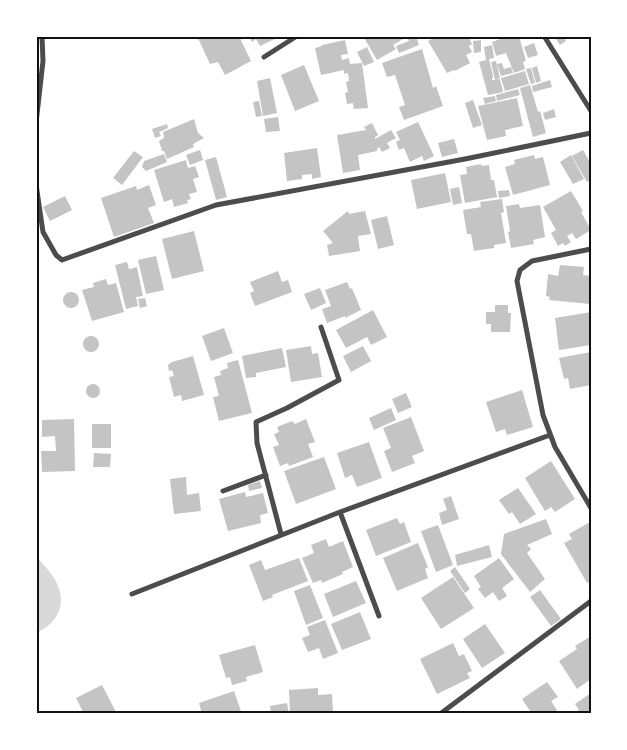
<svg xmlns="http://www.w3.org/2000/svg" width="627" height="750" viewBox="0 0 627 750" font-family="Roboto,sans-serif">
  <style>
    .water { fill: #d9d9d9 }
    .building { fill: #c4c4c4 }
    .lines { fill: none; stroke-linecap: round; stroke-linejoin: round }
    .minor { stroke: #4c4c4c; stroke-width: 5 }
    .neatline { fill: none; stroke: #111; stroke-width: 2 }
  </style>
  <rect width="100%" height="100%" fill="#fff"/>
  <path class="water" d="M36,556C42,563 49,570 54,578C68,600 60,623 36,633Z"/>
  <path class="building" d="M197,36H239L251,61L225,75L218,62L210,64Z
    M249,36H281L260,46L256,39L252,42Z
    M363,36H408L393,45L396,49L377,60Z
    M416,36L419,45L399,53L396,46L409,41L408,39Z
    M438,36H468L472,44L469,46L472,52L466,55L470,63L455,71L454,70L447,73L428,41Z
    M509,36H519L526,61L523,62L525,69L514,73L506,53L496,56L492,42Z
    M554,36H563L566,41L560,45Z
    M345,40L348,54L341,55L342,60L349,58L350,64L362,63L368,108L354,109L353,103L347,104L345,93L348,92L346,82L349,81L348,73L344,74V70L321,75L315,48L322,46V45Z
    M481,40V52L474,53L473,41Z
    M534,43L538,55L528,58L524,47Z
    M492,45L494,58L489,59L493,76L492,80L500,79L503,92L488,95L479,62L486,60L484,47Z
    M367,47L374,62L364,66L357,52Z
    M422,49L433,88L436,86L443,106L404,120L399,107L405,105L395,75L387,77L382,63Z
    M496,61L500,78L495,80L491,62Z
    M502,63L504,69L511,67L513,73L501,76L497,64Z
    M304,65L319,101L295,111L281,75Z
    M537,66L541,81L536,83L532,68Z
    M531,68L535,83L531,84L526,69Z
    M525,71L529,84L505,91L501,78Z
    M270,78L277,113L263,116L257,81Z
    M550,80L552,87L533,92L532,86Z
    M530,85L538,112L540,111L546,133L533,137L520,88Z
    M518,89L520,95L497,101L496,95Z
    M495,96L496,101L485,104L483,98Z
    M517,98L523,126L505,130L506,136L487,140L478,106Z
    M473,100L482,125L473,128L465,103Z
    M259,101L262,116L256,117L253,102Z
    M554,109L556,117L545,120L543,113Z
    M278,117L280,131L266,132L264,119Z
    M194,119L198,133L204,138L193,144L194,147L167,159L164,151H162L159,141L164,138L163,132Z
    M418,122L434,156L424,161L422,156L410,162L404,148L399,150L396,142L400,140L396,132Z
    M372,123L378,135L375,137V139L391,130L396,138L387,143L390,148L382,152L379,147L377,149V151L358,155L360,170L343,173L337,135L366,130L364,127Z
    M167,124L168,128L159,132L161,136L155,138L152,129Z
    M454,139L458,153L442,157L438,143Z
    M317,148L321,177L312,179V174L302,175V179L287,181L284,153Z
    M200,150L203,160L190,165L186,155Z
    M583,150L591,164V180L587,182L572,156Z
    M134,151L143,157L122,185L113,178Z
    M164,154L167,162L146,171L142,167L144,161Z
    M534,155L535,159L543,157L550,185L513,195L505,167L515,164L514,160Z
    M571,155L584,179L573,184L560,162Z
    M216,157L227,197L216,200L205,160Z
    M186,160L188,168L195,166L199,177L193,179L197,192L189,194L191,199L187,200L188,203L174,207L172,199L164,202L154,170Z
    M481,164L482,166L489,165L491,180H494L497,197L465,203L460,175L467,174L466,167Z
    M445,173L451,202L417,209L411,180Z
    M149,185L156,205L148,208L154,223L114,237L101,198L136,186L137,190Z
    M459,187L462,203L453,205L450,189Z
    M509,190L510,196L499,198L498,191Z
    M571,191L583,211L581,212L591,230L576,239L572,233L567,236L571,242L565,246L563,243L558,246L551,233L556,230L543,207Z
    M65,196L72,210L50,221L43,207Z
    M502,199L504,212L501,213L506,243L494,245V248L474,251L471,234H467L463,210L481,207L480,202Z
    M519,204L520,208L540,205L545,237L533,240L534,244L511,248L508,232L510,231L506,206Z
    M348,211L349,214L365,211L371,234L358,236L360,251L329,256L327,245L333,243L323,231Z
    M387,216L394,245L378,249L371,220Z
    M194,231L204,271L172,279L162,239Z
    M156,256L164,290L146,294L138,260Z
    M127,262L129,269L137,267L143,296L136,297L138,306L126,309L115,265Z
    M560,265L584,267L583,275L591,276L590,304L549,300L550,297L546,296L548,274L558,276Z
    M278,271L282,282L288,280L292,292L255,306L250,293L254,291L250,282Z
    M106,279L108,285L116,283L124,312L92,321L82,290L94,287L93,283Z
    M347,282L350,289L352,288L361,310L345,318V316L327,323L322,309L331,306L325,290Z
    M320,288L326,303L311,310L304,294Z
    M63 300a8 8 0 1 1 16 0a8 8 0 1 1-16 0Z
    M145,298L147,306L140,308L138,299Z
    M495,305H508V313H511L510,332H491V324H486V312H495Z
    M373,310L387,337L371,345L367,337L346,348L336,330Z
    M591,312V345L559,350L555,318Z
    M224,328L233,353L211,361L202,336Z
    M83 344a8 8 0 1 1 16 0a8 8 0 1 1-16 0Z
    M311,346L312,354L318,353L322,377L291,382L286,350Z
    M363,346L371,361L351,372L343,356Z
    M282,348L286,367L256,373V377L246,378L242,356Z
    M591,352V385L570,389L568,378L564,379L559,358Z
    M193,356L204,395L182,401L181,395L174,397L169,377L174,376L172,370L169,371L168,365L172,362Z
    M238,360L252,413L219,421L213,397L219,396L214,377L221,375L220,371L228,368L227,363Z
    M86 391a7 7 0 1 1 14 0a7 7 0 1 1-14 0Z
    M522,390L533,427L507,435L505,429L496,432L486,402Z
    M406,393L412,407L398,413L392,399Z
    M391,408L396,420L374,430L369,418Z
    M411,417L424,451L412,456L415,463L392,472L384,451L391,448L383,428Z
    M74,419L75,471L42,472L41,451H56L55,436L42,437V420Z
    M306,419L315,442L308,444L313,457L289,466L288,463L280,466L273,447L279,445L274,434L279,432L277,427L292,421L295,424Z
    M92,424H111V448H92Z
    M369,442L382,478L357,487L352,475L345,478L337,453Z
    M94,453L111,454L110,467H93Z
    M324,457L336,489L296,504L284,471Z
    M551,461L575,499L555,512L551,507L545,511L525,478Z
    M186,477L187,495L199,493L201,511L174,514L170,479Z
    M260,481L262,488L249,491L248,485Z
    M518,488L536,514L520,524L512,512L509,514L499,500Z
    M245,492L246,497L263,493L268,513L260,515L261,523L228,531L219,499Z
    M451,496L459,519L442,525L439,513L447,510L443,499Z
    M397,518L400,524L404,522L411,542L376,556L366,530Z
    M546,519L552,534L527,545L531,549L527,553L545,579L530,592L501,554L504,534Z
    M590,522L591,581L587,583L564,543L572,539L569,534Z
    M438,525L453,565L436,572L421,531Z
    M326,539L329,547L343,541L353,567L342,572L343,574L322,583L321,580L313,583L302,558L314,553L311,545Z
    M418,543L428,567L425,569L428,578L397,591L383,558Z
    M489,545L492,557L457,566L455,555Z
    M299,558L308,581L272,595L273,597L263,601L249,565L261,560L265,570Z
    M499,558L514,579L502,588L507,596L499,601L493,592L485,598L478,589L481,587L474,576Z
    M455,567L470,589L465,593L450,571Z
    M453,577L474,608L441,629L421,598Z
    M356,581L366,603L333,617L324,594Z
    M310,585L323,618L306,625L294,591Z
    M540,590L561,619L551,626L530,597Z
    M360,612L371,639L342,650L331,624Z
    M325,620L338,653L323,659L319,648L308,652L302,638L310,635L307,627Z
    M485,624L505,653L482,668L463,639Z
    M591,636V679L577,689L559,661L577,649L575,646Z
    M453,643L459,656L464,654L472,671L467,673L470,678L437,694L420,659Z
    M255,645L263,672L246,677L247,681L232,685L230,677L226,678L219,655Z
    M547,682L558,697L551,701L557,710L552,714H526L530,711L522,699Z
    M102,685L117,714H84L76,698Z
    M318,688V695L332,694L333,714H290L289,690Z
    M234,691L242,714H202L199,703Z
    M591,693V714H575L579,710L575,704Z
    M287,703L289,714H271L270,706Z"/>
  <g class="lines">
    <path class="minor" d="M544,36L591,111
      M264,57L297,36
      M36,123L43,61L42,36
      M36,184L43,232L56,255L62,260L216,205L465,159L591,133
      M591,249L532,261L520,270L517,281L543,415L555,447L591,508
      M223,491L266,475
      M340,512L379,616
      M281,534L257,443L256,422L287,408L339,380L321,327
      M132,594L340,512L550,435
      M440,714L591,601"/>
  </g>
  <rect width="627" height="750" fill="none" stroke="#ffffff" stroke-width="75"/>
  <rect x="38" y="38" width="552" height="674" class="neatline"/>
</svg>
